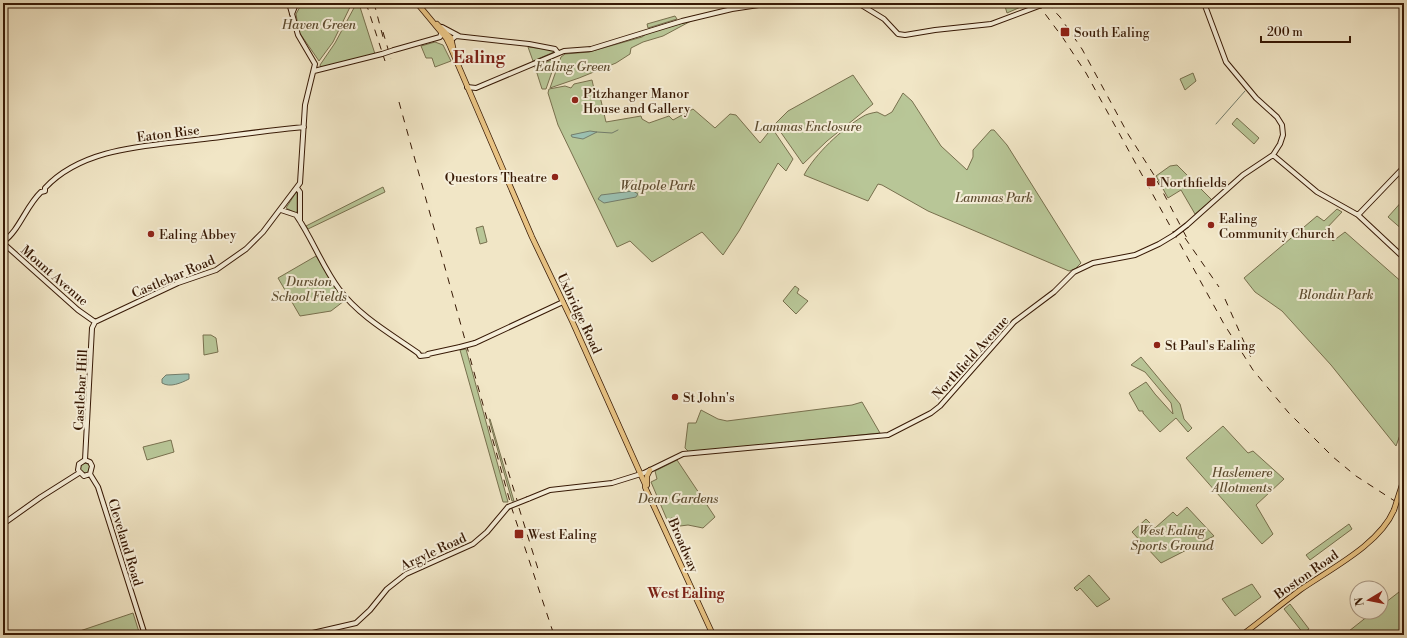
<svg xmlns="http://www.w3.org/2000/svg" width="1407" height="638" viewBox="0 0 1407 638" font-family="'Libre Bodoni',serif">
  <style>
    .green { fill: #b8c697; stroke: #78704e }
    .water { fill: #9bc0b1; stroke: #737d6c }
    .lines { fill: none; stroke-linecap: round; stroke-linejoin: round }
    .stream { stroke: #737d6c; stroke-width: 1 }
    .secondary-casing { stroke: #371905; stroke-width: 6 }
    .primary-casing { stroke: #371905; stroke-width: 6 }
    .secondary { stroke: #f6efda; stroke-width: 4 }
    .primary { stroke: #e8c383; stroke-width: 4.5 }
    .rail { stroke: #371905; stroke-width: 1; stroke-dasharray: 7 7; stroke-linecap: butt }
    .secondary-bridge-casing { stroke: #371905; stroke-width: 6; stroke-linecap: butt }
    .primary-bridge-casing { stroke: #371905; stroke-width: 6; stroke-linecap: butt }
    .secondary-bridge { stroke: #f6efda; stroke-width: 4 }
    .primary-bridge { stroke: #e8c383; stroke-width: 4.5 }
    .poi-dot { fill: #8f2418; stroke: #f6efda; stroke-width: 1.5 }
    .labels { text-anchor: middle; stroke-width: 4; stroke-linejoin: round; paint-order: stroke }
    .park-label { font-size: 13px; font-style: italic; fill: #5e4d31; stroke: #f6efda }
    .poi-label { font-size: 13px; fill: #371905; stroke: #f6efda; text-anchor: start }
    .street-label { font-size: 13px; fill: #371905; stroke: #f6efda }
    .neighbourhood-label { font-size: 14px; font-weight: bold; fill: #7a1f14; stroke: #f6efda }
    .district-label { font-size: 17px; font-weight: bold; fill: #7a1f14; stroke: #f6efda }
  </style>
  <rect width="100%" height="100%" fill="#f1e6c6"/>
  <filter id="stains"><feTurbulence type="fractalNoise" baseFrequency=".005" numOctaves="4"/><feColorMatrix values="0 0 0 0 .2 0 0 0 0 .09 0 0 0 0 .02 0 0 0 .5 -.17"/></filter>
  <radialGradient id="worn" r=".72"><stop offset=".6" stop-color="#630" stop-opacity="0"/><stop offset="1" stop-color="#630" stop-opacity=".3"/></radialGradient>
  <path class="green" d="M302,3H352L333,42L319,61L299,32L296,14Z
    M1004,3H1030L1007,13Z
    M355,6L360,7L375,54L321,68L320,65L335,43Z
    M675,16L677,19L648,28L647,24Z
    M691,21L663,36L643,42L631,48L630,54L616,63L579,78L550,88L561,57L565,54L589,52L642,37L649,32Z
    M435,42L443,45L451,61L435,67L432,58H426L421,46Z
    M528,47L554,50V52L533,61Z
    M554,59L555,63L546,89H542L535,67Z
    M1193,73L1196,81L1185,90L1180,79Z
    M853,75L873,104L827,141L803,164L775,124L788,111Z
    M592,80L594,89L599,92L606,122L641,116L642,119L649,123L669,116L673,120L693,109L715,128L730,114L736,115L760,143L772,128L793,159L786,171L778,163L739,231L723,255L702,232L652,262L630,241L617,247L558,125L548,93L549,89L565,86L571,88L574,84Z
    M903,93L912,101L941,146L967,170L973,157V150L991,130H994L1007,145L1081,263L1075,269L1069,271L928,211L882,185L878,184L868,201L804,175C815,154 842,129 862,117C866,114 872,113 877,112L885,116L892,112Z
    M1237,118L1259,138L1254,144L1232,124Z
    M1177,165L1212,200L1195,214L1181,190L1168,198L1156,176L1170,166Z
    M383,187L385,192L308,229L306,226Z
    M297,191V211L296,213L286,208Z
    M1404,199V231L1388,217Z
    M1337,209L1342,212L1324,231L1333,241L1345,232L1404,284V424L1396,446L1331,365L1282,311L1255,292L1244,278L1317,216L1324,221Z
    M483,226L487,242L480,244L476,228Z
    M316,256L344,301L331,311L300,316L278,278Z
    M795,286L799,289L797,293L808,301L796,314L783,301Z
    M203,335H211L216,338L218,352L204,355Z
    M466,349L508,502H503L460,350Z
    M1141,357L1180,404L1184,419L1192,428L1188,432L1176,418L1160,432L1143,413V411H1139L1129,393L1146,382L1155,394L1173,414L1171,403L1145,372L1131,365Z
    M862,402L880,433L689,452L685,448L688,423H696L701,410L718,419L727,421L852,405Z
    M489,419H490L514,501H512Z
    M1223,426L1248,453L1253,451L1284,479L1256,505L1273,534L1262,544L1186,458Z
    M171,440L174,452L147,460L143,447Z
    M677,460L715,517L703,528L688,525L680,526L676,518H671L668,522L651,482L657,479L655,471Z
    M80 468a5 5 0 1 1 10 0a5 5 0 1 1-10 0Z
    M1187,507L1214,536L1161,563L1132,532L1146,519L1155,528L1173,512L1177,516Z
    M1349,524L1352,529L1310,560L1306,555Z
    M1089,575L1110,599L1097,607L1080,588L1077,591L1074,588Z
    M1252,584L1261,597L1235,616L1222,599Z
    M1399,592L1404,600V631L1397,635H1344L1373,612H1381V606Z
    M1290,604L1309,629L1303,633L1284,609Z
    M133,613L140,635H68Z"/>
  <path class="water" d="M590,131L597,132L583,139L572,137L571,135Z
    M633,191L638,194L636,197L604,203L598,199L601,195Z
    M185,374H189V379C181,383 170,388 162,383V379L166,375Z"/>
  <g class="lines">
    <path class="stream" d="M1216,124L1245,91
      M597,132L612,133L618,130"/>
    <g class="secondary-casing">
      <path id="secondary" d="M858,3L884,19L898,34L905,35L935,30L991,24L1039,6
        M292,14L296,4
        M442,27L459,36
        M450,41L456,36L529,44L555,49L558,53
        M394,50L440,37L442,31
        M314,71L382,54
        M467,87L476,88L564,51L591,49L682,21L732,9L772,3
        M1273,155L1317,192L1358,215L1404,258
        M297,188L300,192V221
        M281,210L296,215C312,238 322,266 339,289C359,316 391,334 418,353L420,356L428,355
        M1358,215L1404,167
        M1187,225L1243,175L1273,155L1280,144L1283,135L1282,125L1277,117L1256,98L1226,62L1204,3
        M3,242C19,231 26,206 41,192L45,191V188C84,146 151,146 204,139C237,135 271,130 304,127
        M3,243L78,310L95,322
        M475,343L563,302
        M428,354L460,347
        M85,460L92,328L95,322L178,283L216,270L246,249L263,232L300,183L305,105L315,64L298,35L289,3
        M85,460L79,464L78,470L84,476L90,474
        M85,460L90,462L92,466L90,474
        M90,474L98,487L145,635
        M528,499L550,490L612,483L644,473L683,454L888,435L931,413L940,406L1014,322L1054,292L1074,272L1093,263L1135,255L1159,244L1174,235
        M3,524L41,497L79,473
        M304,635L356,623L370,610L387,589L406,574L473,544L487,532L508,507"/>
    </g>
    <g class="primary-casing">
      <path id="primary" d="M417,3L446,38L450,46L532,237L573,323L645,484V487L713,635
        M437,24L451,38L454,52
        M647,485V476L650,470
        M1242,635C1262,620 1280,605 1300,590C1330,569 1379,545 1394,510"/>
    </g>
    <use href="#secondary" class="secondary"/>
    <use href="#primary" class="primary"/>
    <path class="rail" d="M366,3L385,61
      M374,3L383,37
      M1037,3L1063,38L1086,73L1224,324L1253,370L1288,412L1333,457L1356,476L1404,507
      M1047,3L1060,17L1082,49L1128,134L1154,175L1189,242
      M383,32L391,59
      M399,102L512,509L554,635
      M1185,238L1219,287
      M1225,299L1252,360
      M504,458L517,500
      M519,508L538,569"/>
    <g class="secondary-bridge-casing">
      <path id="secondary-bridge" d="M1039,6L1049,3
        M382,54L394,50
        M1174,235L1187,225
        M460,347L475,343
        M508,507L528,499"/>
    </g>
    <g class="primary-bridge-casing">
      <path id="primary-bridge" d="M1394,510L1402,485"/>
    </g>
    <use href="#secondary-bridge" class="secondary-bridge"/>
    <use href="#primary-bridge" class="primary-bridge"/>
  </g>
  <g class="poi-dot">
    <rect x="1060" y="27" width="10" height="10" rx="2"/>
    <circle cx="575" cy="100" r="4"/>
    <circle cx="555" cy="177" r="4"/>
    <rect x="1146" y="177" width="10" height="10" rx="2"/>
    <circle cx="1211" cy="225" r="4"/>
    <circle cx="151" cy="234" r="4"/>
    <circle cx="1157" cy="345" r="4"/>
    <circle cx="675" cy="397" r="4"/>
    <rect x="514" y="529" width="10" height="10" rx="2"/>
  </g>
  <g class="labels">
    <g class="park-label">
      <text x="319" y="29">Haven Green</text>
      <text x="573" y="71">Ealing Green</text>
      <text x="808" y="131">Lammas Enclosure</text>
      <text x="658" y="190">Walpole Park</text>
      <text x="994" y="202">Lammas Park</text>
      <text x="309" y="286">Durston<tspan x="309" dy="15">School Fields</tspan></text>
      <text x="1336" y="299">Blondin Park</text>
      <text x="1242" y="477">Haslemere<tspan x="1242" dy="15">Allotments</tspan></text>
      <text x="678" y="503">Dean Gardens</text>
      <text x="1172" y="535">West Ealing<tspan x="1172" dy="15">Sports Ground</tspan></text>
    </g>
    <g class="poi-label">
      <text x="1074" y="37">South Ealing</text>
      <text x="583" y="98">Pitzhanger Manor<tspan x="583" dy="15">House and Gallery</tspan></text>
      <text x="547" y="182" text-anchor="end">Questors Theatre</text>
      <text x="1160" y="187">Northfields</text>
      <text x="1219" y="223">Ealing<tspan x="1219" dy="15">Community Church</tspan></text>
      <text x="159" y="239">Ealing Abbey</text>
      <text x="1165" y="350">St Paul's Ealing</text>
      <text x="683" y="402">St John's</text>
      <text x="528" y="539">West Ealing</text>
    </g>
    <g class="street-label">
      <text transform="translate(168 133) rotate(-7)" y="5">Eaton Rise</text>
      <text transform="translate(55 275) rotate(41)" y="5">Mount Avenue</text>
      <text transform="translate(173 276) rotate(-23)" y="5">Castlebar Road</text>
      <text transform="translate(580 313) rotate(65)" y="5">Uxbridge Road</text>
      <text transform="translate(970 357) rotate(-48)" y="5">Northfield Avenue</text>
      <text transform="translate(80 390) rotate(-87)" y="5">Castlebar Hill</text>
      <text transform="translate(126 542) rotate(73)" y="5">Cleveland Road</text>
      <text transform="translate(684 545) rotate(67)" y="5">Broadway</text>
      <text transform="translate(433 551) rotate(-25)" y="5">Argyle Road</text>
      <text transform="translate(1306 574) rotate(-35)" y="5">Boston Road</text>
    </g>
    <g class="neighbourhood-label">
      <text x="686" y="598">West Ealing</text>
    </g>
    <g class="district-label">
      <text x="479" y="63">Ealing</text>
    </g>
  </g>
  <rect width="1407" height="638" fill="none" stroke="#f1e6c6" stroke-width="16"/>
  <rect x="4" y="4" width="1399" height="630" fill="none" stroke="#371905" stroke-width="2"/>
  <rect x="8" y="8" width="1391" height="622" fill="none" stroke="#371905"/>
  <g transform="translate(1369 600) rotate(260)"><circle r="19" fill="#f6efda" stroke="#aa9985"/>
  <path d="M0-3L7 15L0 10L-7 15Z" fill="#8f2418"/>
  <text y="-6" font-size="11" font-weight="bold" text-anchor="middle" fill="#371905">N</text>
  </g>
  <path d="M1261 36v6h89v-6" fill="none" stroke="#371905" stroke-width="2"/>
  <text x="1267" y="36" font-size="12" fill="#371905" stroke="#f6efda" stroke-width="3" paint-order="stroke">200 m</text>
  <rect width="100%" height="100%" filter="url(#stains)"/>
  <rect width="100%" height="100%" fill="url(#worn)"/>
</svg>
